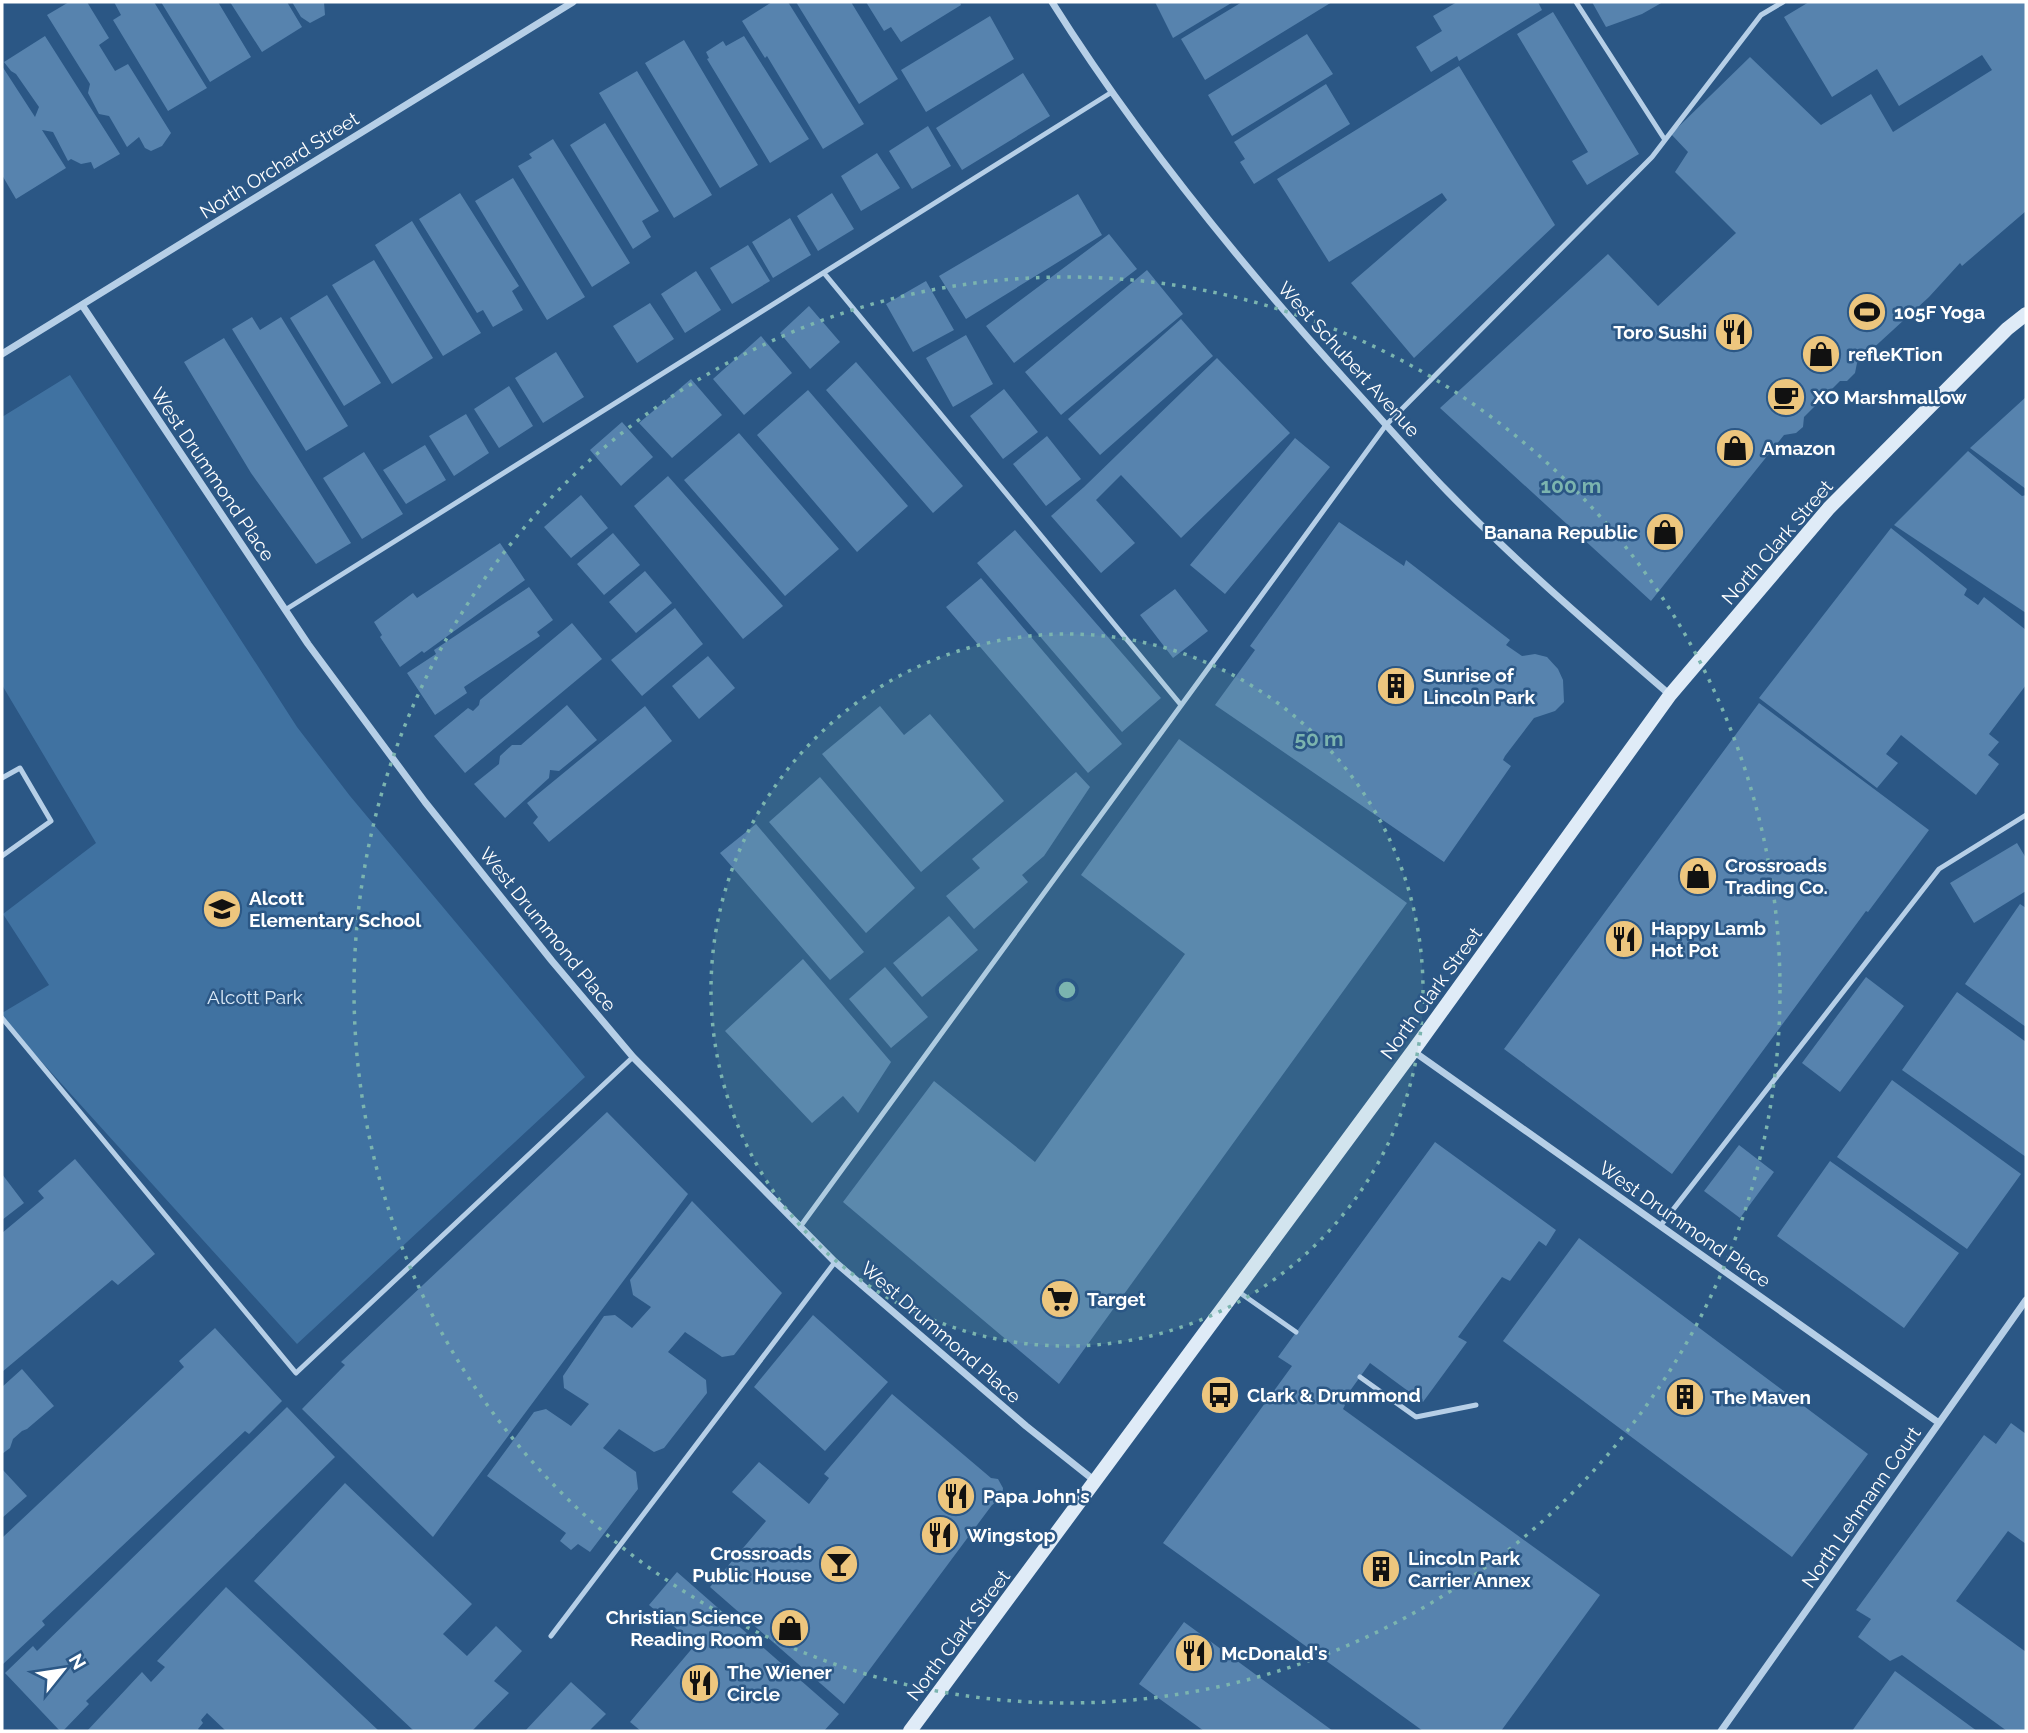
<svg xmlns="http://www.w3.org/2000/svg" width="2028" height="1733" viewBox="0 0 2028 1733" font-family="Raleway,sans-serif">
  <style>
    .green { fill: #4072a1 }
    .building { fill: #5783ae }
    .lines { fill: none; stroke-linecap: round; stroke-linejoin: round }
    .service { stroke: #b6cfe7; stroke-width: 5 }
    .minor { stroke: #b6cfe7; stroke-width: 7 }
    .secondary { stroke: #dfebf7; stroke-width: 14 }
    .ring { fill: none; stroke: #7bb4af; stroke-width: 3.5; stroke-dasharray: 3.5 7 }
    .labels { text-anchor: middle; stroke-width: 5; stroke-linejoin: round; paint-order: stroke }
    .street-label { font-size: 19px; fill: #fff; stroke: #2b5785 }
    .poi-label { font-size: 19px; font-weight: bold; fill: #fff; stroke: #2b5785; text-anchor: start }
    .park-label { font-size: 19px; fill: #d9e8f6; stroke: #2b5785 }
    .centre { fill: #7bb4af; stroke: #2b5785; stroke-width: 3.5 }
    .ring-label { font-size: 21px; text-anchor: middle; font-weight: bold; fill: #7bb4af; stroke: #2b5785; stroke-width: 5; stroke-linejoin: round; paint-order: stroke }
  </style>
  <rect width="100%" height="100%" fill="#2b5785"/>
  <path class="green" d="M70,375L297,727L350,796L585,1077L297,1344L2,1018V1013L49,985L3,914L96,843L2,685V417Z"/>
  <path class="building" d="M69,2H87L109,38L99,45L115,71L128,64L171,133L162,146L151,151L145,148L139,137L127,147L109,116L99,114L88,93L90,84L47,15Z
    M114,2H154L207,88L168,111L113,20L121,15Z
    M161,2H218L251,57L210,82Z
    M230,2H287L302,27L262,52Z
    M292,2H324L325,15L310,23L301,17Z
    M772,2H788L864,124L823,149L767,56L765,58L742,21Z
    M796,2H851L898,79L859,104Z
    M866,2H960L961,5L901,42L891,27L884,31Z
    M1155,2H1233L1173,38Z
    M1242,2H1332L1205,80L1181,39Z
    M1457,2H1538L1542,10L1459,61L1457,56L1431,72L1416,47L1442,31L1433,16Z
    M1592,2H1663L1642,14L1606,27Z
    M1809,2H2026V211L1962,266L1960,263L1929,297L1857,363L1855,373L1847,381H1840L1804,417L1803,427L1796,433L1784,435L1651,601L1440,408L1608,254L1658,306L1736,233L1675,172L1688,152L1671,134L1750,57L1821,125L1871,94L1893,132L1992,70L1982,55L1899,106L1877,69L1832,97L1784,17Z
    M1553,12L1639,154L1587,185L1572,161L1588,152L1517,34Z
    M990,16L1014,59L926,112L901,70Z
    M1307,34L1333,74L1232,136L1208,95Z
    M45,36L120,154L94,169L91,162L81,164L71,159L68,161L53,132L42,130L66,168L16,199L2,175V66L35,117L39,107L16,74L11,71L4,62Z
    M744,36L809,139L770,163L707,59L709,58L706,52L723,41L726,46Z
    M684,40L758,165L720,188L645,63Z
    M1459,66L1555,225L1414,358L1351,283L1447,200L1442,193L1329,262L1277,179Z
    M637,71L712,195L674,218L599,93Z
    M1023,73L1050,116L962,170L936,128Z
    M1326,84L1350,124L1254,184L1240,162L1245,159L1234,142Z
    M605,123L659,211L642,221L651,237L633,249L570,145Z
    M928,126L951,166L912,189L889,151Z
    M553,139L630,263L592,287L518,166L532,158L529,154Z
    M877,153L900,188L861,211L841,176Z
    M513,178L585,297L547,320L475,201Z
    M460,193L519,286L512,291L523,310L493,327L483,310L477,313L419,219Z
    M832,193L854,229L818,251L797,216Z
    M1078,194L1102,235L966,319L939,276Z
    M790,218L811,255L773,278L752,242Z
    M412,221L481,333L443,356L375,245Z
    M1109,234L1137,269L1014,363L986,326Z
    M748,245L770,281L732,304L710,268Z
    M374,260L433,358L392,384L332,285Z
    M1147,270L1183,314L1061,415L1025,372Z
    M696,271L721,310L685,333L661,294Z
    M926,281L954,330L913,352L886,304Z
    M327,295L381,383L344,406L290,318Z
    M650,303L674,339L637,363L613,326Z
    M809,306L840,342L810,369L780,333Z
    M252,317L260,330L281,317L348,426L306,451L232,329Z
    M1181,319L1213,356L1100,455L1068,419Z
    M966,335L993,384L953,407L926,358Z
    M761,336L792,373L744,415L713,379Z
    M224,338L351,543L316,564L251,473L184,362Z
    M556,352L584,397L543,423L515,378Z
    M1217,358L1290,433L1181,538L1121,475L1096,500L1135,543L1101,573L1051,516L1084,487Z
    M856,362L963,486L933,513L826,390Z
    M691,379L722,415L672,458L639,423Z
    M509,386L533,426L499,448L474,409Z
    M1004,389L1038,432L1003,459L970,416Z
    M808,390L908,506L857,552L757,435Z
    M2026,397V489L1970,448Z
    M466,414L489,453L454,476L429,436Z
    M622,422L653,457L621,486L590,450Z
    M739,433L839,549L785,596L684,480Z
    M1047,436L1081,479L1046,506L1013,464Z
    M1295,438L1330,467L1225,594L1190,565Z
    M425,445L446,480L406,504L383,470Z
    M1968,451L2022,496L2026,495V613L1894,525Z
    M364,452L403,514L362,539L323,478Z
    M668,476L783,606L743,639L634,506Z
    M581,495L608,528L571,558L544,527Z
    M1339,522L1404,566L1406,560L1510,640L1506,645L1522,656L1535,654L1547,657L1558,669L1563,680L1564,702L1555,711L1534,718L1505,756L1503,760L1511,766L1444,862L1215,705L1255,650L1250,646Z
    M1891,528L1967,589L1964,595L1978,605L1984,597L2026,630V685L1989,734L1999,742L1988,755L1999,764L1976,795L1901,735L1886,754L1898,763L1877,788L1759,698Z
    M1015,530L1161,698L1122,732L977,563Z
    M613,533L640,565L604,595L577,564Z
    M500,543L525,580L424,653L422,651L400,667L380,637L382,635L374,622L413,593L417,598Z
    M645,571L672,603L636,633L609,602Z
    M981,578L1122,744L1088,773L946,607Z
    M529,587L553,620L537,632L540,636L464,687L467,693L435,715L407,673L436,654L434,650Z
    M1175,589L1208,631L1173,658L1140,615Z
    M675,608L703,644L642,696L611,660Z
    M572,623L602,659L465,773L434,736L468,708L473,711L479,705L480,700Z
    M708,656L735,688L699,719L672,686Z
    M1759,703L1929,830L1868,912L1866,911L1672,1174L1504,1049Z
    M567,705L597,740L559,771L550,770L549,778L505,818L474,784L499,764L500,756L512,745H521Z
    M645,706L672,741L549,842L533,823L538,817L527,803Z
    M880,706L904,735L930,714L1004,801L921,872L822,754Z
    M1179,739L1407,903L1059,1384L843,1202L934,1081L1035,1162L1185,954L1081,875Z
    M1076,772L1090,787L1044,856L1022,875L1028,882L974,929L946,896L980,868L972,859Z
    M820,777L915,888L866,933L769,822Z
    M756,824L864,952L830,980L720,853Z
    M2017,843L2026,858V891L1974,923L1950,883Z
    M2020,904L2026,908V1027L1965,984Z
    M949,916L978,950L922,997L893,963Z
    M803,959L891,1062L858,1113L843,1096L812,1123L725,1031Z
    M885,967L928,1017L891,1048L849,999Z
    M1866,977L1904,1006L1840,1092L1802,1063Z
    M1957,992L2026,1042V1157L1902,1070Z
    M1892,1080L2021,1174L1967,1249L1837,1157Z
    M607,1112L688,1194L433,1537L302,1409L345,1365L341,1362Z
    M1435,1142L1556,1230L1546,1246L1539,1241L1510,1281L1502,1277L1458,1337L1467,1342L1423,1402L1370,1363L1342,1402L1345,1405L1343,1409L1600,1595L1501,1731H1423L1163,1543L1292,1366L1278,1357Z
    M1739,1145L1774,1172L1740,1218L1704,1191Z
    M75,1159L155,1254L118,1285L112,1280L2,1372V1233L44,1198L38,1191Z
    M1830,1161L1959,1253L1904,1328L1777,1236Z
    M2,1174L24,1203L2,1220Z
    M692,1201L782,1293L734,1355L722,1357L685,1332L668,1352L706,1380L707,1393L664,1448L654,1452L619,1429L603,1448L636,1472L638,1489L590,1552L578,1544L571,1550L560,1541L566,1533L487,1476L534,1412L546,1409L571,1426L589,1404L564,1388L563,1376L604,1316L615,1315L632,1328L651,1307L633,1295L630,1280Z
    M1579,1238L1868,1454L1792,1557L1503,1341Z
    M813,1315L888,1382L825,1451L754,1387Z
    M215,1328L282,1401L249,1434L245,1431L42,1621L45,1625L2,1665V1538L184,1367L179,1361Z
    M22,1369L54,1406L27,1429L22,1431L13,1439L10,1448L2,1454V1387Z
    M892,1394L991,1478L998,1479L1003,1488L1002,1498L992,1505L844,1704L710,1587L766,1521L732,1492L759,1462L809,1504L829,1478L824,1474Z
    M287,1407L335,1457L86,1701L89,1704L63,1731H60L5,1673L33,1646L37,1651Z
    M2011,1423L2026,1434V1544L2008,1531L1956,1601L2026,1652V1731H2007L1902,1655L1890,1661L1858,1637L1871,1619L1856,1610L1984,1435L1996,1444Z
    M2,1469L27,1496L2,1518Z
    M345,1483L472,1604L443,1634L467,1656L496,1626L522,1651L494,1681L509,1693L472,1731H414L254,1581Z
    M677,1572L839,1714L824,1731H641L630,1722L695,1645L649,1605Z
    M226,1587L379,1731H226L207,1713L201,1720L203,1723L198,1729L200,1731H87L142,1672L151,1682L165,1667L157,1661Z
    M1184,1622L1333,1731H1204L1139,1684Z
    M1895,1671L1977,1731H1852Z
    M571,1682L606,1714L589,1731H525Z"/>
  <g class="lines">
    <path class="service" d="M1576,2L1665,140
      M824,273L1181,705
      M285,610L1112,92
      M2,778L20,768L51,821L2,856
      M2,1018L296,1373L633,1057
      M1661,1225L1939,869L2026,815
      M800,1227L1386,425L1652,157L1761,15L1783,2
      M1236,1290L1296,1332
      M1360,1377L1416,1417L1476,1405
      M551,1636L835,1262"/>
    <path class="minor" d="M1052,2C1138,139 1242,266 1351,386C1383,421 1414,457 1447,491C1517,563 1594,629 1670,695
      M82,305L308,644L425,802L552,961L633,1057L835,1262L1026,1426L1095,1481
      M2,354L573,2
      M1413,1051L1939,1423
      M1721,1731L2026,1300"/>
    <path class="secondary" d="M910,1731L1413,1051L1670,695L1829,508L2007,329L2026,314"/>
  </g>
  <circle cx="1067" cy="990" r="356" fill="#7bb4af" fill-opacity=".12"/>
  <g class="ring">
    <circle cx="1067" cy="990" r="356"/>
    <circle cx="1067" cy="990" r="713"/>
  </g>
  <defs>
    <g id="stadium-disc" transform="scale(2.0125)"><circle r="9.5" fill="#edc67e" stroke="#2b5785"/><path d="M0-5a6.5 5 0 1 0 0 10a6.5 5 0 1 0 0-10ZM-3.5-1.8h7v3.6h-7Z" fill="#111"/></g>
    <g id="restaurant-disc" transform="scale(2.0125)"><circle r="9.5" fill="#edc67e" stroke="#2b5785"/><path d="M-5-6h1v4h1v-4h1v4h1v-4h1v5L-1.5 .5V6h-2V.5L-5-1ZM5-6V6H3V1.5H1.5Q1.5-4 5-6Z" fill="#111"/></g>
    <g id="shop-disc" transform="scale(2.0125)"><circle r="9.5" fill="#edc67e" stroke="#2b5785"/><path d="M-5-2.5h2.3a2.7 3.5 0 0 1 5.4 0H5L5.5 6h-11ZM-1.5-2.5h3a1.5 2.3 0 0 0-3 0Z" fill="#111"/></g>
    <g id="cafe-disc" transform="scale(2.0125)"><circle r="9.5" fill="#edc67e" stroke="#2b5785"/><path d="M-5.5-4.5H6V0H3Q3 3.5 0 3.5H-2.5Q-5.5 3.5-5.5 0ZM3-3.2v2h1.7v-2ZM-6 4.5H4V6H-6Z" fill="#111"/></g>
    <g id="building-disc" transform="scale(2.0125)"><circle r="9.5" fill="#edc67e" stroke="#2b5785"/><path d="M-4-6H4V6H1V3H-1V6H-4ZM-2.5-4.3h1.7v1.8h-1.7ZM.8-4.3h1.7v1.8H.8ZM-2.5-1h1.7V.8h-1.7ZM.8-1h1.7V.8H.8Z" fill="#111"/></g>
    <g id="school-disc" transform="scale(2.0125)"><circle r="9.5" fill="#edc67e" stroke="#2b5785"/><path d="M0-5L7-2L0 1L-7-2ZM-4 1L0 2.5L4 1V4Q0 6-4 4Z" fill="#111"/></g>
    <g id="supermarket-disc" transform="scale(2.0125)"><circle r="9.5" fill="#edc67e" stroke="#2b5785"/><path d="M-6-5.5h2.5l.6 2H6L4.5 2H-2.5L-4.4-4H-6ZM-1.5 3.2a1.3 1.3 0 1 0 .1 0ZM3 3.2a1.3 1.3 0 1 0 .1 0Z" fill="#111"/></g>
    <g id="bus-disc" transform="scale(2.0125)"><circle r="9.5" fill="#edc67e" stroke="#2b5785"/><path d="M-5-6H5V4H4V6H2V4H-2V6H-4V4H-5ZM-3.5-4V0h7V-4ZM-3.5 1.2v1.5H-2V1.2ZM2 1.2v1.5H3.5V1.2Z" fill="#111"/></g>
    <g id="bar-disc" transform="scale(2.0125)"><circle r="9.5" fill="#edc67e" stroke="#2b5785"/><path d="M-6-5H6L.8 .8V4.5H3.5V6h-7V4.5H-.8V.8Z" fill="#111"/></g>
  </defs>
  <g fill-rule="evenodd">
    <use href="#stadium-disc" x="1867" y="312"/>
    <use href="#restaurant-disc" x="1734" y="332"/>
    <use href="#shop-disc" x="1821" y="354"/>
    <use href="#cafe-disc" x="1786" y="397"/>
    <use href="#shop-disc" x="1735" y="448"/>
    <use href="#shop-disc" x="1665" y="532"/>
    <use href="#building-disc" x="1396" y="686"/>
    <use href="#shop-disc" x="1698" y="876"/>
    <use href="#school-disc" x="222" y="909"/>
    <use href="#restaurant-disc" x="1624" y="939"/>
    <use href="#supermarket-disc" x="1060" y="1299"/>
    <use href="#bus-disc" x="1220" y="1395"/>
    <use href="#building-disc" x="1685" y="1397"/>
    <use href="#restaurant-disc" x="956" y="1496"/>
    <use href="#restaurant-disc" x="940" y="1535"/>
    <use href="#bar-disc" x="839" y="1564"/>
    <use href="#building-disc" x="1381" y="1569"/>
    <use href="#shop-disc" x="790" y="1628"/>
    <use href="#restaurant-disc" x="1194" y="1653"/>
    <use href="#restaurant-disc" x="700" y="1683"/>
  </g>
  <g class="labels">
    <g class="street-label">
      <text transform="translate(279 165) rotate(-32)" y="7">North Orchard Street</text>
      <text transform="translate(1349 359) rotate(48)" y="7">West Schubert Avenue</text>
      <text transform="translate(213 474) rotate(56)" y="7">West Drummond Place</text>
      <text transform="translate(1777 542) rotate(-49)" y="7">North Clark Street</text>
      <text transform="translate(548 929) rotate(51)" y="7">West Drummond Place</text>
      <text transform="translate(1431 993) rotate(-54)" y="7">North Clark Street</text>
      <text transform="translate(1685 1224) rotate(35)" y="7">West Drummond Place</text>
      <text transform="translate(941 1332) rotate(41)" y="7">West Drummond Place</text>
      <text transform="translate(1861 1507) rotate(-55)" y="7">North Lehmann Court</text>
      <text transform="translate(958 1635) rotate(-53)" y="7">North Clark Street</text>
    </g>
    <g class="poi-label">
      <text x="1894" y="319">105F Yoga</text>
      <text x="1707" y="339" text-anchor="end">Toro Sushi</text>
      <text x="1848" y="361">refleKTion</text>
      <text x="1813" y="404">XO Marshmallow</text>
      <text x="1762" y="455">Amazon</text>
      <text x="1638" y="539" text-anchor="end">Banana Republic</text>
      <text x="1423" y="682">Sunrise of<tspan x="1423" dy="22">Lincoln Park</tspan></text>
      <text x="1725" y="872">Crossroads<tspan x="1725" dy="22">Trading Co.</tspan></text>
      <text x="249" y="905">Alcott<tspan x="249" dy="22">Elementary School</tspan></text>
      <text x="1651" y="935">Happy Lamb<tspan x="1651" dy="22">Hot Pot</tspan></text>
      <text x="1087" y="1306">Target</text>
      <text x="1247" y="1402">Clark &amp; Drummond</text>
      <text x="1712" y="1404">The Maven</text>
      <text x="983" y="1503">Papa John's</text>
      <text x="967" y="1542">Wingstop</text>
      <text x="812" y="1560" text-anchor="end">Crossroads<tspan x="812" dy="22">Public House</tspan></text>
      <text x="1408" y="1565">Lincoln Park<tspan x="1408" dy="22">Carrier Annex</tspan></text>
      <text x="763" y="1624" text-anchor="end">Christian Science<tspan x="763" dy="22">Reading Room</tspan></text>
      <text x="1221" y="1660">McDonald's</text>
      <text x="727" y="1679">The Wiener<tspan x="727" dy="22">Circle</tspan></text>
    </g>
    <g class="park-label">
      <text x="255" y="1004">Alcott Park</text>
    </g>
  </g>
  <circle cx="1067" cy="990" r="10" class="centre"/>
  <g class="ring-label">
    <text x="1571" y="493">100 m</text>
    <text x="1319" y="746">50 m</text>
  </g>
  <rect width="2028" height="1733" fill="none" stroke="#ffffff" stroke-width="7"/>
  <g transform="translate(63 1670) rotate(60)" stroke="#2b5785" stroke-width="5" paint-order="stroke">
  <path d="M0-5L12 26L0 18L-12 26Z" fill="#ffffff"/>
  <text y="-10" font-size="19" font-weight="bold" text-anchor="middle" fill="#ffffff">N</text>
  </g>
</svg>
